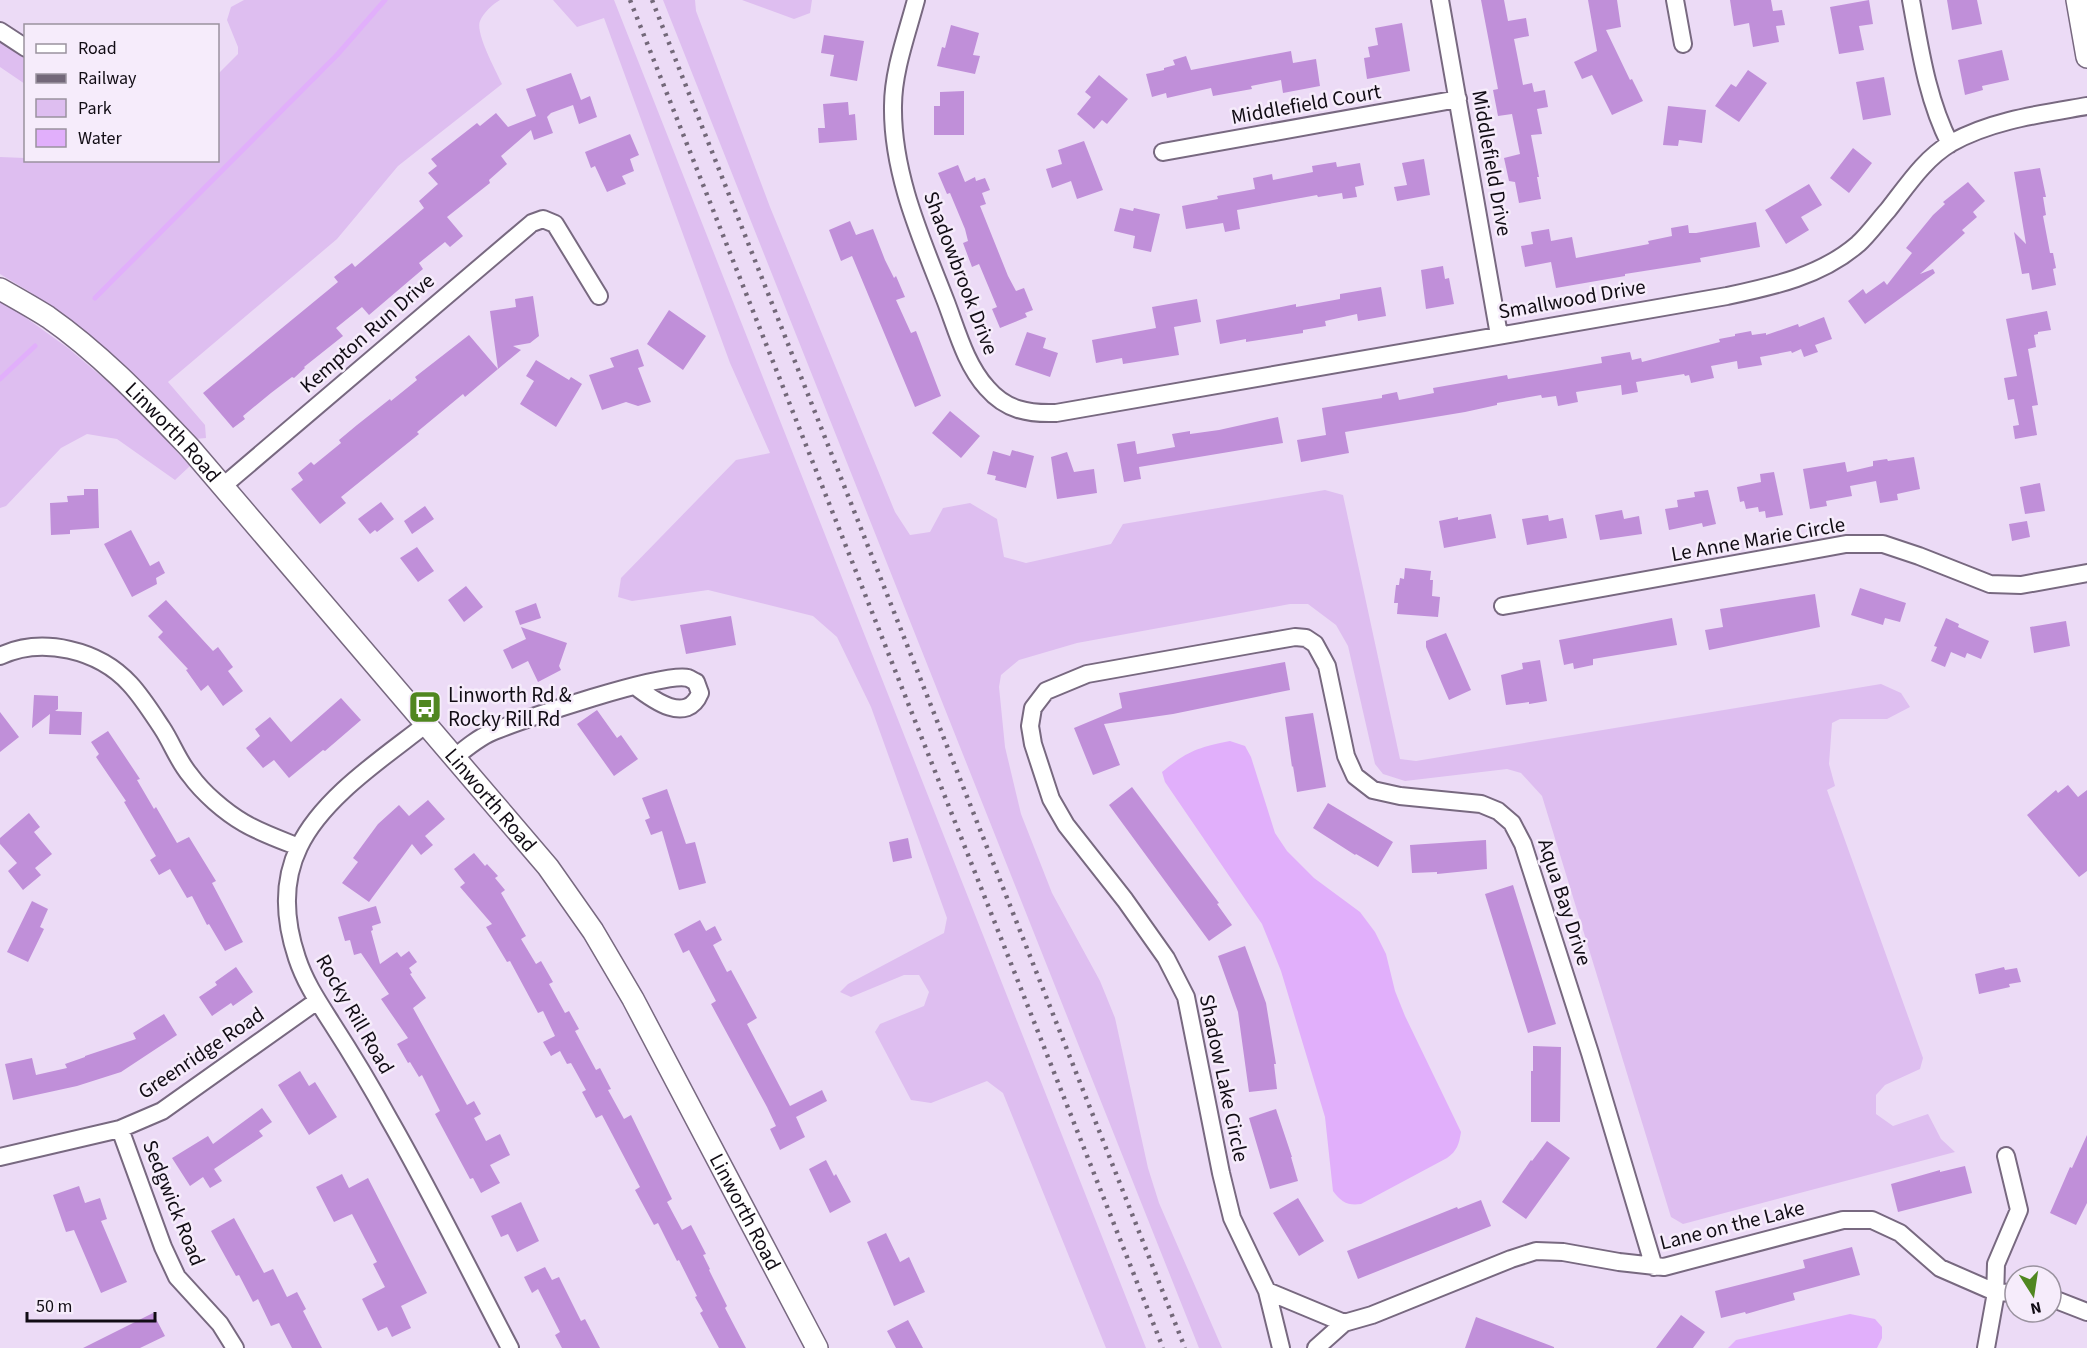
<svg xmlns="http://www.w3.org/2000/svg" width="2087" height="1348" viewBox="0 0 2087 1348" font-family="'Source Sans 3',sans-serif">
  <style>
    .green { fill: #debef0 }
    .water { fill: #e1affb }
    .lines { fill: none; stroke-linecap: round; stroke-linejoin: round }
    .stream { stroke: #e1affb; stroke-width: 5 }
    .building { fill: #c08fd9 }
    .minor-casing { stroke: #786980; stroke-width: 20 }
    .major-casing { stroke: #786980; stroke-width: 24 }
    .minor { stroke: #fff; stroke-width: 16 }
    .major { stroke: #fff; stroke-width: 21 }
    .rail { stroke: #736879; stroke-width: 4.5; stroke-dasharray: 3 6; stroke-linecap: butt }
    .labels { text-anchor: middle; stroke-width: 5; stroke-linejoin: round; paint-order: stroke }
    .street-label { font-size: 21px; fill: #110c14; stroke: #f6ecfb }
    .poi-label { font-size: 21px; fill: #110c14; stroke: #f6ecfb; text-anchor: start }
  </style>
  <rect width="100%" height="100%" fill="#ecdbf6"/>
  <path class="green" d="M244,0H500C493,4 483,13 480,21C475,33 496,71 502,84L398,166L337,239L168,382L205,425L206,438L195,439L86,334L30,292L0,274V157L25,158L26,160H218V74L238,54V47L227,20L231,7Z
    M553,0H614L1146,1348H1106L1003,1093L987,1081L931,1103L911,1100L875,1032L880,1024L924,1006L929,992L919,975H904L851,997L840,992L848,984L944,933L947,918L871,707L837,637L813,616L708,590L632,601L618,597L621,578L736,460L770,453L730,363L604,18L577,27Z
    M663,0H695L696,11L770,207L895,512L910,535L930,532L943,508L970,503L997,519L1004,557L1026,563L1111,544L1123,524L1325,490L1343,495L1400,759L1416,761L1881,684L1901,693L1910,707L1887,719H1840L1832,723L1829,764L1835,786L1827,790L1923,1058L1920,1069L1885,1085L1876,1095V1114L1893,1126L1928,1114L1941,1139L1955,1152L1683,1224L1671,1217L1542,796L1521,773L1507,769L1405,781L1383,774L1375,764L1348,646L1336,625L1308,604H1290L1077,643L1019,660L1001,675L999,687L1005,747L1021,814L1052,893L1100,981L1115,1018L1148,1168L1159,1203L1222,1348H1199Z
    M742,0H812L810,13L794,19Z
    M0,34L25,41V84L0,67Z
    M0,302L11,307L68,348L127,398L190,466L175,480L117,439L87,434L61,448L6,506L0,508Z"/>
  <path class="water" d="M1230,741L1245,746L1251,757L1275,833L1287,851L1314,878L1360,912L1375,932L1386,954L1395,991L1405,1016L1461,1132C1459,1144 1457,1151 1447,1158L1361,1204C1348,1206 1341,1202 1333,1191L1325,1117L1281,971L1262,924L1165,782L1162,772C1189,750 1197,748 1230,741Z
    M1850,1314L1875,1319L1882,1327V1338L1877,1348H1728L1736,1340Z"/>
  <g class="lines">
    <path class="stream" d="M95,298L337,55L385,0
      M0,379L35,346"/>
  </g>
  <path class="building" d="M1481,0H1504L1508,21L1526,18L1529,36L1514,39L1523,85L1532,83L1534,92L1545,90L1548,107L1537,109L1542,134L1531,135L1539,177H1537L1541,199L1519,203L1515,182L1509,181L1504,158L1520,154L1512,114L1498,116L1493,90L1498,89Z
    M1588,0H1617L1621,27L1606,30L1630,80L1632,79L1643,101L1612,115L1592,75L1582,79L1574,62L1597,51Z
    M1730,0H1771L1773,11L1782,10L1785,25L1776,26L1779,42L1753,47L1749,23L1734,26Z
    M1869,0L1873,24L1859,26L1864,50L1839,54L1830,7Z
    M1947,0H1977L1982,24L1952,30Z
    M1402,23L1410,71L1367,79L1364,58L1370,57L1368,47L1378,45L1375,28Z
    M951,25L979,33L973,55L980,56L975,74L937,66L942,47L945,48Z
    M824,35L864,41L857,81L830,76L834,55L821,53Z
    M2002,50L2009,80L1982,86L1983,90L1965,95L1958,60Z
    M1291,51L1293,63L1316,59L1320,86L1283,93L1281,80L1251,86L1252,89L1213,96L1211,88L1167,98L1166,93L1152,97L1146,74L1164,70V68L1175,65L1173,60L1186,56L1191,70Z
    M1748,70L1767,83L1739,122L1715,106L1731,84L1736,87Z
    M571,73L581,100L590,96L597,117L579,124L573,105L551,113L547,117L553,133L534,140L531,130L501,156L507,164L489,180L490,183L447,217L463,236L450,247L445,242L419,263L423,269L369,315L362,307L336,328L343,336L304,367L305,368L294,378L292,377L271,393L243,416L245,419L233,428L203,393L338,282L334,277L352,263L355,267L424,208L419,201L438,184L428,173L437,166L431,159L477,123L480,126L496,113L508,127L536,116L526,89Z
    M1099,75L1128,99L1107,124L1102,120L1094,129L1077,114L1091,97L1085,92Z
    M1884,77L1891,115L1863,120L1856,82Z
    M964,91V135H934V106H940V92Z
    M848,102L849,115L855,114L857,140L819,143L818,128H825L823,104Z
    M1668,106L1706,110L1702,143L1679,140L1678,146L1663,145Z
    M630,134L639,155L630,159L634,171L622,176L626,184L607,192L595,166L591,168L585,152Z
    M1084,141L1103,190L1077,199L1071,181L1052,188L1046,169L1062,164L1058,150Z
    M1853,148L1872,163L1849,193L1830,178Z
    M1424,159L1430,195L1397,201L1394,187L1407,185L1402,163Z
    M1336,162L1337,167L1360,163L1364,185L1355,187L1357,197L1343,199L1342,193L1318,197L1317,195L1237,210L1240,229L1225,232L1223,223L1186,229L1182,206L1218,199L1217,196L1255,189L1253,178L1272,174L1273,180L1313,172L1312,166Z
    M958,165L965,182L975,177L976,181L985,178L990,190L982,193L986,204L980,206L1008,276L1016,291L1024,288L1033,310L1025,313L1027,317L1000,328L992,309L997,307L979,264L972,267L963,243L968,241L965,229L950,193L947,194L938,173Z
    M2040,168L2046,197H2043L2046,215L2043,216L2050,253H2053L2056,268L2053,269L2056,285L2032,290L2029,273L2022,274L2014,232L2026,244L2014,172Z
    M1968,182L1985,201L1973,212L1977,217L1962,230L1965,233L1920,274L1933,269L1935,273L1865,324L1848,301L1863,289L1866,294L1884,281L1887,285L1912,253L1906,248L1933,215L1945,204L1943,202Z
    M1809,184L1822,205L1801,217L1809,230L1786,244L1765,210Z
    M1120,208L1133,211L1134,208L1160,214L1151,252L1133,248L1135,236L1114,231Z
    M850,221L856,235L873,229L885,260L894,278L896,276L905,297L896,300L911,333L916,331L941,396L915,407L852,256L841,261L829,230Z
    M1756,222L1760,247L1700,258L1701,262L1625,274V276L1556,288L1551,262L1525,267L1521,246L1533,244L1531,232L1549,229L1551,241L1572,237L1576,258L1649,244L1648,241L1672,236L1671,228L1688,225L1689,233H1696Z
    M1443,266L1445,279L1449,278L1454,304L1426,309L1421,270Z
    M1381,287L1386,316L1358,321L1357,314L1325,321L1326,326L1303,330V333L1246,342V339L1220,344L1216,320L1296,304V307L1340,299V294Z
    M533,296L539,336L530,343L513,346L521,350L498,369L490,311L516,307L515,299Z
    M1197,299L1201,322L1174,327L1179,355L1123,364L1122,358L1096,363L1092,340L1156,328L1152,307Z
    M669,310L706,336L683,370L647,344Z
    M2047,311L2051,330L2038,332V334L2034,335L2036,347L2028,349L2038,405L2032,406L2037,435L2015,439L2013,426L2019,425L2014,399L2008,400L2004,378L2017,376L2006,319Z
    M1824,317L1832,339L1815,345L1818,352L1804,357L1801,349L1792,353L1791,351L1760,357L1762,365L1738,369L1737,361L1711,366L1714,378L1691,383L1689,375L1685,376L1684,374L1636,382L1638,392L1622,395L1621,385L1576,392L1578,402L1558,406L1556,396L1542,398L1541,395L1497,403V405L1465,412L1345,432L1349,453L1301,462L1297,440L1326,435L1322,408L1382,398V395L1397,392L1399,400L1434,393L1433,388L1507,375L1508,379L1556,371L1602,363L1601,357L1630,352L1632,360L1641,358L1642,362L1720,342L1719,339L1735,336V334L1751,331L1752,335L1766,333V335L1798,324L1799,327Z
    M1027,332L1046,338L1043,348L1058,353L1050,377L1015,365Z
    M469,335L498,369L465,397L463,394L417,432L419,434L341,497L346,503L320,524L291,489L303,480L298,473L311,462L314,465L341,443L339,440L357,425L390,399L391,401L417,380L415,377Z
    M638,349L644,366L638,368L651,402L638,406L626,402L602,410L589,375L614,367L610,358Z
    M536,360L569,380L571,377L582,384L556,427L520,404L534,381L526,376Z
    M950,411L980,436L961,458L932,433Z
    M1278,417L1283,443L1139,467L1141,479L1124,482L1117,444L1135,441L1137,454L1175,447L1172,434L1190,431V434L1219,430Z
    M1012,450L1034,456L1026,488L995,480L996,476L987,474L993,451L1010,456Z
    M1067,452L1074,472L1094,469L1097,493L1057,499L1051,457Z
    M1914,457L1920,489L1897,494L1898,500L1880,503L1876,481L1850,486L1852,496L1826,501L1827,506L1810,509L1803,469L1845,462L1847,472L1873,466V461L1887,459L1888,461Z
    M1774,472L1783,515L1766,518L1765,511L1759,512L1758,507L1746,509L1744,501L1740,502L1737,487L1761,482L1760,474Z
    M2040,483L2045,511L2025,514L2020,487Z
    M84,489H98L99,528L70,530V534L51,535L50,503L68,502L67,496L84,495Z
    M1708,490L1716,524L1703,527L1702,523L1669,530L1665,509L1678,507L1677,500L1695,497L1694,492Z
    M381,502L394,519L377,532L375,530L370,534L358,519Z
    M425,506L434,519L412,534L404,521Z
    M1622,510L1624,519L1639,516L1642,534L1600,540L1595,515Z
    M1491,514L1496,538L1444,548L1439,521L1458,517V520Z
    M1548,515L1549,521L1563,518L1567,538L1527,545L1522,519Z
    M2027,521L2030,537L2012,541L2009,524Z
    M131,530L150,566L159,561L165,573L156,578L157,584L132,597L104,544Z
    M417,547L434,571L418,582L400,558Z
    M1405,568L1431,571L1430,580H1433L1432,596L1440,597L1438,617L1397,614L1398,603H1394L1396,585H1399L1400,578L1404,579Z
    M466,586L483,607L464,622L448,600Z
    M1860,588L1906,603L1900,622L1885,618L1883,625L1851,615Z
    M1815,594L1820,627L1709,650L1705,630L1723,627L1720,609Z
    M166,600L213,651L218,647L233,667L228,671L243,691L223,706L208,685L201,691L186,670L188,669L158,637L163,632L148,616Z
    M536,603L541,618L520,625L515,611Z
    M731,616L736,645L686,654L680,625Z
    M1672,618L1677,645L1593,659V665L1574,669L1573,663L1564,665L1559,640Z
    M1946,618L1959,624L1958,627L1989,641L1981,659L1967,653L1965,658L1951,652L1945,667L1931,661L1937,647L1934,646Z
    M2066,621L2070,646L2034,653L2030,627Z
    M521,627L567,643L559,666L561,670L538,682L528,661L512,669L503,650L526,639Z
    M1446,633L1471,690L1449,700L1426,647V641Z
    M1540,660L1547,701L1529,704V702L1506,705L1501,675L1523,669L1522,663Z
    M1285,662L1290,690L1173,714L1104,724L1120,765L1093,775L1074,728L1122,708L1119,693Z
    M34,695L58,696V709L55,711L82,712L81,735L49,734L50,714L32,728Z
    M341,698L361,720L325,751L323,750L289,778L274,760L263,768L246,748L260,736L255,729L270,717L291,742Z
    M597,710L617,738L621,735L638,759L614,776L577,724Z
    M0,712L19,737L0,752Z
    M1313,713L1326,787L1297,792L1293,766L1292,767L1285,717Z
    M108,731L140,779L137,780L154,809L156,807L177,843L189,837L216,881L212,883L243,942L225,951L209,924L207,925L192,896L187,898L170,869L159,875L150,860L156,856L124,802L126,801L96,757L99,754L91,742Z
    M2068,785L2078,797L2087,790V871L2079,877L2027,815L2056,790L2058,793Z
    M1132,787L1219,903L1217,904L1232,925L1209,941L1109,805Z
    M667,789L686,844L695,842L706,883L679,890L662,831L651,835L645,820L650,818L642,798Z
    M428,800L445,819L425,836L433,845L421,855L412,844L369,902L342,883L358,862L353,858L378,824L399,805L409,816Z
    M1328,803L1393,842L1378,867L1356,854L1355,855L1313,828Z
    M29,813L40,827L34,832L52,854L35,868L41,875L23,890L8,871L17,863L0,844V838Z
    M908,838L912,858L893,862L889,842Z
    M1486,840L1487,869L1437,874V872L1412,873L1410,845Z
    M474,853L485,866L487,864L498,876L495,878L505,890L501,893L526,936L521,939L536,964L541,961L553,982L549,984L565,1013L569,1011L579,1029L575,1031L596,1070L600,1068L611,1089L608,1090L624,1119L631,1115L672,1199L667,1202L682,1230L691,1225L706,1254L703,1255L710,1269L709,1270L727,1306L725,1308L746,1348H719L700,1313L703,1311L695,1297L697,1296L679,1260L677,1261L658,1223L654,1225L635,1190L640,1187L602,1115L596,1118L582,1092L586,1090L571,1063L567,1064L560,1051L551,1056L543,1042L555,1036L543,1011L538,1013L510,961L507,962L486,927L492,924L460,887L465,883L454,869Z
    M1513,885L1556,1024L1528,1033L1485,894Z
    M32,901L48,909L40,927L44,929L28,962L7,952Z
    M376,906L381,923L372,926L373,930L371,931L380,964L397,952L401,957L409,951L417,962L409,968L412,973L410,974L426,998L413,1008L467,1105L474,1101L481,1114L474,1118L486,1141L500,1134L510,1155L490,1165L500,1183L481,1193L473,1178L470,1179L435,1114L440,1111L422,1075L419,1077L410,1062L408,1063L397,1044L408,1038L381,999L389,994L361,953L354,955L350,940L345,941L338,917Z
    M700,920L706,931L715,926L722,940L713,945L727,972L731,970L757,1018L747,1024L790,1106L822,1090L827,1101L796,1117L805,1137L780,1150L770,1129L776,1126L767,1107L711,1004L716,1001L689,950L683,953L674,934Z
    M1245,946L1266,1003L1276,1064H1274L1277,1089L1249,1092L1238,1012L1218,956Z
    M236,967L253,992L233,1006L231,1003L212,1016L199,997L217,985L215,982Z
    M2004,967L2005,970L2017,968L2021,982L2009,984L2010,987L1979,994L1975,974Z
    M164,1014L177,1035L121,1072L77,1086L13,1100L5,1064L32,1058L36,1075L67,1068L65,1064L85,1057V1056L136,1039L133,1033Z
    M1533,1046L1561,1047L1560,1122H1531V1071H1533Z
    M300,1071L309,1086L315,1082L337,1117L309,1135L278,1085Z
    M262,1108L272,1122L259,1131L263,1136L214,1169L222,1181L210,1188L203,1177L190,1186L172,1158L208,1136L213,1144Z
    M1276,1109L1292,1157H1291L1298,1181L1270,1189L1249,1118Z
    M2087,1135V1203L2076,1225L2050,1213L2070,1167L2072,1168Z
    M1547,1141L1570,1158L1526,1219L1502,1202L1531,1160L1532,1161Z
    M826,1160L834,1176L836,1174L851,1202L830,1213L809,1169Z
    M1965,1166L1972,1193L1898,1212L1891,1184L1940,1170V1172Z
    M342,1174L349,1188L368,1178L427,1293L401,1306L411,1328L392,1337L387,1327L378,1331L362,1299L385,1287L373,1264L377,1262L352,1214L334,1222L316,1187Z
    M79,1186L85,1203L100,1198L107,1219L101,1221L127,1282L101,1293L74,1230L66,1232L53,1195Z
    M1298,1198L1324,1241L1299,1256L1273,1213Z
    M1481,1200L1491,1226L1358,1279L1347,1251L1457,1207L1458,1209Z
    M521,1202L539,1241L517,1252L508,1234L501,1237L491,1216Z
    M234,1218L264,1273L273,1269L287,1297L297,1292L306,1309L303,1311L322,1348H292L279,1323L271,1326L258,1299L253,1302L239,1275L236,1276L211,1231Z
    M886,1233L900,1262L909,1257L925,1292L894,1306L867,1242Z
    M1852,1247L1860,1275L1793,1293L1795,1300L1746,1314L1745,1312L1721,1318L1715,1291L1805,1268L1803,1260Z
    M545,1267L552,1280L559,1277L581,1321L585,1319L600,1348H562L555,1335L560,1332L538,1289L532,1293L524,1277Z
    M153,1313L165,1336L140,1348H83Z
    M1681,1315L1705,1332L1693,1348H1656Z
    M1476,1317L1554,1347V1348H1465Z
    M908,1320L923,1348H896L887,1331Z"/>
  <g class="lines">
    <g class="minor-casing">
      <path id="minor" d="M916,0C907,34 893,71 893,106C892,175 922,240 946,302C957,331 966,365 987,388C1006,410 1028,414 1056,413L1727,296C1774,286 1821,276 1858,244C1869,234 1878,221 1888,210C1907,186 1924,159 1951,143C1992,120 2041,114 2087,106
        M1440,0L1499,335
        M1675,0L1683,44
        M1911,0C1920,49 1927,99 1950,144
        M0,31L26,48
        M1163,152L1458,99
        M223,486L532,223L543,219L555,224L599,296
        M1503,606L1846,544H1883L1919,556L1990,584L2021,585L2087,573
        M0,656C42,636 99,650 130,684C142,697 152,713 162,728C172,743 178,761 190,775C203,793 225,812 244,823C261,833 281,840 299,847
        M425,725C383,758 322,798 299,847C282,882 285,922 297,958C305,982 317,1000 331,1022C351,1053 371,1086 389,1119C432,1194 470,1272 510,1348
        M454,758C466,748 478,738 492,732C520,720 665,671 688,678C691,679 693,681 696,682L700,693C687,725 653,700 635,686
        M120,1129L163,1247L177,1277L220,1324L235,1348
        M0,1157L120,1129L162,1111L317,1001
        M1267,1291L1344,1323
        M2051,1298L2087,1312
        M1281,1348L1267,1291L1232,1218L1221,1173L1186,997L1166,958L1125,900L1066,825L1051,799L1033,744L1030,726L1033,708L1046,691L1087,674L1255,644L1295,637L1306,638L1315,644L1327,666L1346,756L1355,776L1373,790L1400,796L1481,804L1498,811L1512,823L1523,844L1590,1053L1654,1267
        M1316,1348L1344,1323L1372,1315L1511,1259L1536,1251L1563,1252L1619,1262L1664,1267L1843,1220H1872L1900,1233L1940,1268L1995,1292L2015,1293
        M1986,1348L1995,1298L1996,1264L2019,1210L2006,1156"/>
    </g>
    <g class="major-casing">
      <g id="major">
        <path d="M2077,0L2087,57"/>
        <path id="s1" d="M0,289C16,298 32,307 48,317C101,354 146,402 190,448L548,867L593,931L633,999L817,1348"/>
      </g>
    </g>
    <use href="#minor" class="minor"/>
    <use href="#major" class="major"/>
    <path class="rail" d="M630,0L1163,1348
      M652,0L1185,1348"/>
  </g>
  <defs>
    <g id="bus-square" transform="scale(1.725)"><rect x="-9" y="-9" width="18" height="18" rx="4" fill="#508720" stroke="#f6ecfb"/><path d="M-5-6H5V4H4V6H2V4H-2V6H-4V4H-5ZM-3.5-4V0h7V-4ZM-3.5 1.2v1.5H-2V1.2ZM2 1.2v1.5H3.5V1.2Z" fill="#fff"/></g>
  </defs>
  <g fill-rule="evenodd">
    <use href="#bus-square" x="425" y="707"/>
  </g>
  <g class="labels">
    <g class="street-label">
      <text transform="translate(1306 104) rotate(-10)" y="7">Middlefield Court</text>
      <text transform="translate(1492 163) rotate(80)" y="7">Middlefield Drive</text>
      <text transform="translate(961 273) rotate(69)" y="7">Shadowbrook Drive</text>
      <text transform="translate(1572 299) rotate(-10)" y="7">Smallwood Drive</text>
      <text transform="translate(367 333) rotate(-41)" y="7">Kempton Run Drive</text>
      <text dy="7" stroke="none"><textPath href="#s1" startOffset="226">Linworth Road</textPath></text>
      <text transform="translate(1758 539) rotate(-10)" y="7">Le Anne Marie Circle</text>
      <text dy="7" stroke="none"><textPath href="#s1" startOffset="712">Linworth Road</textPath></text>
      <text transform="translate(1565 902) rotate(72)" y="7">Aqua Bay Drive</text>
      <text transform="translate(355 1014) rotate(60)" y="7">Rocky Rill Road</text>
      <text transform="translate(201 1053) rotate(-34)" y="7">Greenridge Road</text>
      <text transform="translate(1224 1078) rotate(78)" y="7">Shadow Lake Circle</text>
      <text transform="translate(174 1203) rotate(68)" y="7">Sedgwick Road</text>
      <text dy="7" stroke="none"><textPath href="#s1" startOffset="1198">Linworth Road</textPath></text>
      <text transform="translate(1732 1225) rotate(-14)" y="7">Lane on the Lake</text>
    </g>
    <g class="poi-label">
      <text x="448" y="702">Linworth Rd &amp;<tspan x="448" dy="24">Rocky Rill Rd</tspan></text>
    </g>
  </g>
  <rect x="24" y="24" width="195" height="138" fill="#f6ecfb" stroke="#9a929f" stroke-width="1.5"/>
  <rect x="36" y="44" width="30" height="9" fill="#ffffff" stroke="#9a929f" stroke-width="1.5"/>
  <text x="78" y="54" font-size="18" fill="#110c14">Road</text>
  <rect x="36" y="74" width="30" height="9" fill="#736879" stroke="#9a929f" stroke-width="1.5"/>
  <text x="78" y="84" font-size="18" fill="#110c14">Railway</text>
  <rect x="36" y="99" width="30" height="18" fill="#debef0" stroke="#9a929f" stroke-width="1.5"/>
  <text x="78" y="114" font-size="18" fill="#110c14">Park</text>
  <rect x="36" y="129" width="30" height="18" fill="#e1affb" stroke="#9a929f" stroke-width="1.5"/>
  <text x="78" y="144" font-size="18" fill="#110c14">Water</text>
  <g transform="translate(2033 1294) rotate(168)"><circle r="28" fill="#f6ecfb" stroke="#9a929f" stroke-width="1.5"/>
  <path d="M0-4.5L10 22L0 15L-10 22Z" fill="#508720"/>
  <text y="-9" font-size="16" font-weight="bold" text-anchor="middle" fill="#110c14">N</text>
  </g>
  <path d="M27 1312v9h128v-9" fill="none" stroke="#110c14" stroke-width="3"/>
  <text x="36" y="1312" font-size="18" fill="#110c14" stroke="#f6ecfb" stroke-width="4.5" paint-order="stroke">50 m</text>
</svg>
